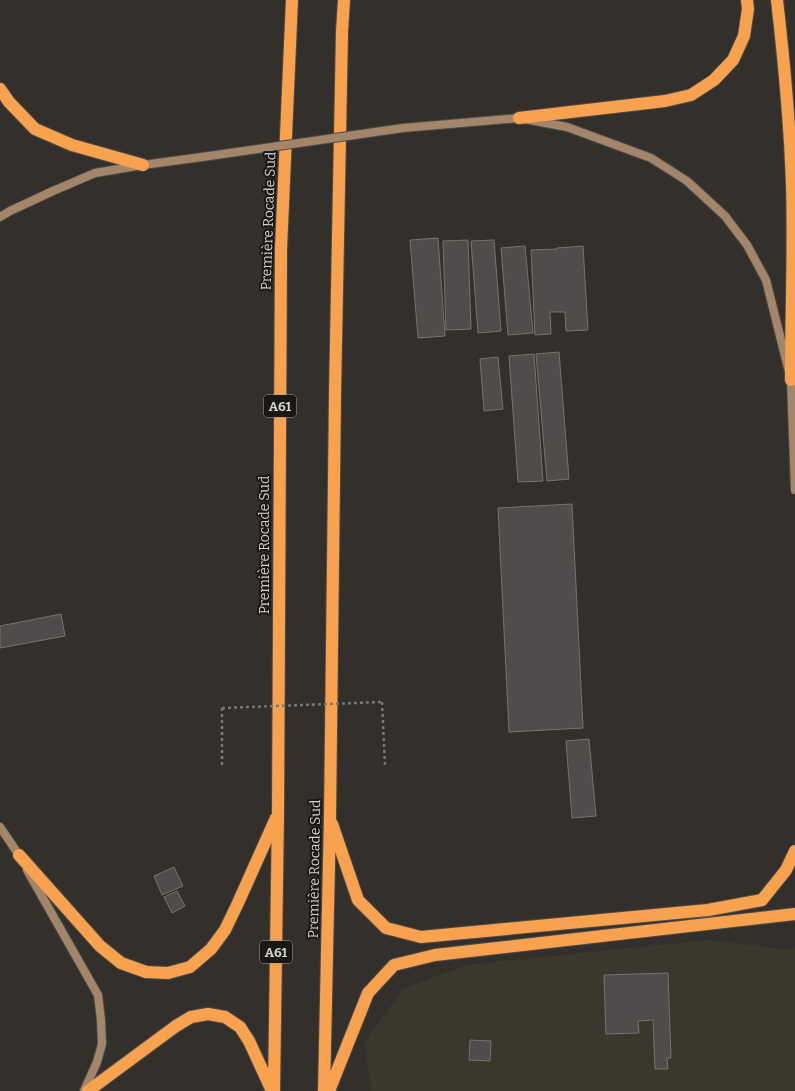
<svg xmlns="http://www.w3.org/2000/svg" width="795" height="1091" viewBox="0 0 795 1091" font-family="Bitter,serif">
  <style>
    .built { fill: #3c372d }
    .building { fill: #514c4b; stroke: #787271 }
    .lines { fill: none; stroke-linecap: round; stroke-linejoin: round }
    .secondary-casing { stroke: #4e4c49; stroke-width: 10 }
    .motorway-casing { stroke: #4e4c49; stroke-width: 14 }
    .path { stroke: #797774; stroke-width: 2.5; stroke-dasharray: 3 3; stroke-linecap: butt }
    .secondary { stroke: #a3866a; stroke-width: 8 }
    .motorway { stroke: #f8a14e; stroke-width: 12 }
    .secondary-bridge-casing { stroke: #4e4c49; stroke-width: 10; stroke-linecap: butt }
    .path-bridge { stroke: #797774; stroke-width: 2.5; stroke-dasharray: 3 3; stroke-linecap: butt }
    .secondary-bridge { stroke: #a3866a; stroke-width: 8 }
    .labels { text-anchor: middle; stroke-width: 4; stroke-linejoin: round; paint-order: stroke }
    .shield { fill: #1a1817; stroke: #9c9a98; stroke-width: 1 }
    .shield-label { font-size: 13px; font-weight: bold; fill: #d3d2cf }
    .street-label { font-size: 14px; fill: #d3d2cf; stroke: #1a1817 }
  </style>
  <rect width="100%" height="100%" fill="#33302c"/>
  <path class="built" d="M707,940L790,950L795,948V1091H371L365,1042L403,989L466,965Z"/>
  <path class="building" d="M438,238L445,336L418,338L410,240Z
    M468,240L471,329L446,330L443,241Z
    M494,240L501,331L478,333L471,241Z
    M525,246L533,333L508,335L501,248Z
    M583,246L588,330L566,331L565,312H550L551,334L535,335L531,250L557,249V248Z
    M559,352L569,479L547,481L536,354Z
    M534,354L543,481L518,482L509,356Z
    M498,357L503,409L484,411L480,359Z
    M572,504L583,728L509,732L498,508Z
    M61,614L65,636L0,648V626Z
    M589,739L596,816L572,818L566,741Z
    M174,867L183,886L162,895L154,876Z
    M177,891L185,906L172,913L164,897Z
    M668,973L671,1058H667L668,1069H655L653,1020L638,1021L639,1033L606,1034L604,975Z
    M470,1040L491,1041L490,1061L469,1060Z"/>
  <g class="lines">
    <g class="secondary-casing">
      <path id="secondary" d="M403,128L519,118L567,127L651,158L687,181L725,216L747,245L766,280L791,380L795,490
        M0,217L10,211L53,191L95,173L143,165L209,156
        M0,827L21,858
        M27,870L98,995L101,1020L102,1044L97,1062L84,1091"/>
    </g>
    <g class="motorway-casing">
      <path id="motorway" d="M777,0C784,61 790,123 792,185C794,250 791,315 791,380
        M0,89L9,102L35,129L72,145L143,165
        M519,118L665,101L691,95L714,80L733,60L744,36L748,9L747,0
        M332,824L358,900L386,928L421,937L708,910L762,900L786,870L795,851
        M19,855L100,946L121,963L146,972L168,973L190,967L211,949L225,930L238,903L276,818
        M88,1091L176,1026L191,1017L208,1014L225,1017L240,1027L249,1041L272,1091
        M274,1091L278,813L281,249L292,0
        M324,1091L330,817L335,394L342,32L344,0
        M329,1091L368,993L394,965L435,955L795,914"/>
    </g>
    <path class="path" d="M382,702L385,766
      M222,708V768"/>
    <use href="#secondary" class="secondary"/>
    <use href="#motorway" class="motorway"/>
    <g class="secondary-bridge-casing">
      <path id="secondary-bridge" d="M209,156L403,128"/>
    </g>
    <path class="path-bridge" d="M222,708L382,702"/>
    <use href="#secondary-bridge" class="secondary-bridge"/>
  </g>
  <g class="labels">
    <g class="shield">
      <rect x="264" y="395" width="32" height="22" rx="3"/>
      <rect x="260" y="941" width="32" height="22" rx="3"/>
    </g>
    <g class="shield-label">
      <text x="280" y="411">A61</text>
      <text x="276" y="957">A61</text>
    </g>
    <g class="street-label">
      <text transform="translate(268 221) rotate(-88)" y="5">Première Rocade Sud</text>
      <text transform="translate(264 545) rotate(-90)" y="5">Première Rocade Sud</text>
      <text transform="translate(314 869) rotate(-89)" y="5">Première Rocade Sud</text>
    </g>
  </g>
</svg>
